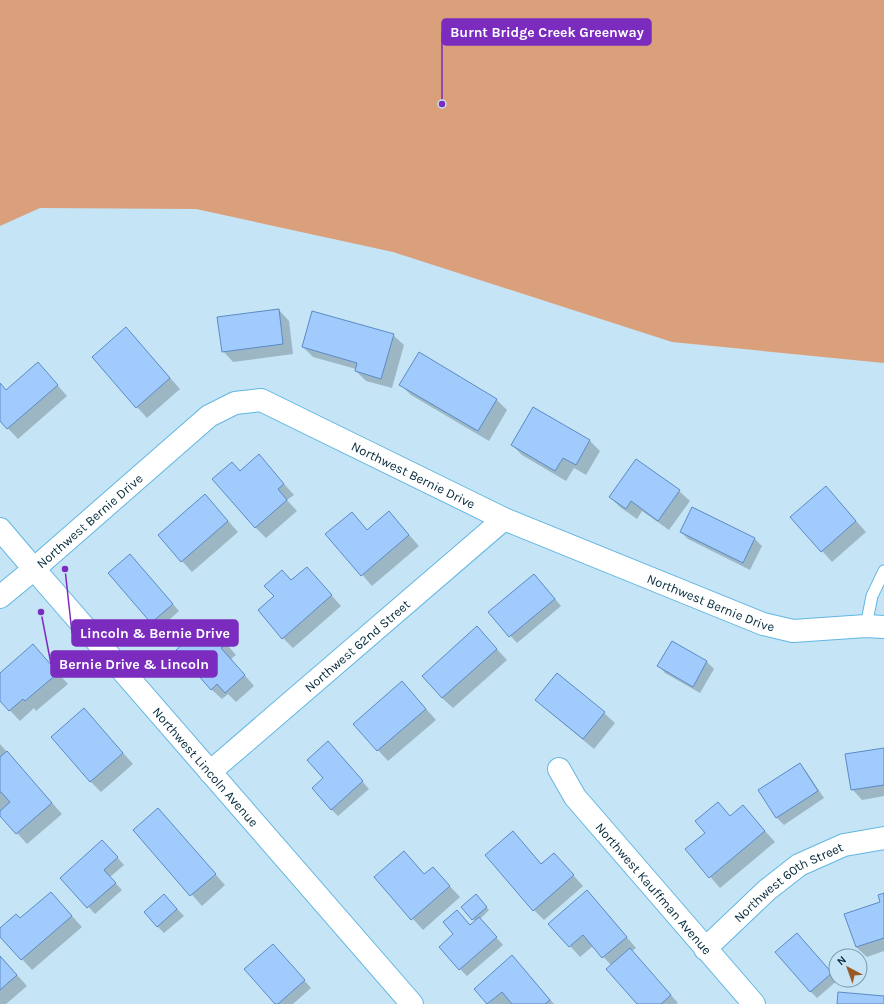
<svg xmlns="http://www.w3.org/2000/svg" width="884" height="1004" viewBox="0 0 884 1004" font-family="Karla,sans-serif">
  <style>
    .green { fill: #daa07b }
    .shadow { fill: #0003 }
    .building { fill: #a2cbfd; stroke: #5a8bc5 }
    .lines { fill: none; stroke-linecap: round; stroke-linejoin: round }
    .lane-casing { stroke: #62b6e2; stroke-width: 13 }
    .street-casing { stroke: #62b6e2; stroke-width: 24 }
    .secondary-casing { stroke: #62b6e2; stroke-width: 24 }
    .lane { stroke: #fff; stroke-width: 11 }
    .street { stroke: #fff; stroke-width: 22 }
    .secondary { stroke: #fff; stroke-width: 22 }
    .labels { text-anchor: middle; stroke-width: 3.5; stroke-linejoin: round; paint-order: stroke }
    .street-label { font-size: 13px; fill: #042a3b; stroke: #c5e4f6 }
    .leader { fill: none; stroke: #7b2cbf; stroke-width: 1.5 }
    .callout-dot { fill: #7b2cbf; stroke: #c5e4f6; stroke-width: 1.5 }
    .callout { fill: #7b2cbf; stroke: #7b2cbf; stroke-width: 1.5 }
    .callout-label { font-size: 14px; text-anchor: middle; font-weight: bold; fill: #fff }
  </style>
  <rect width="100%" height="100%" fill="#c5e4f6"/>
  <path class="green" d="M0,0H884V363L672,342L393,252L196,209L40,208L0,226Z"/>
  <path class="shadow" d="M279,310L289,321L293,354L233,362L223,351Z
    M126,328L180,389L147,418L137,407Z
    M393,335L404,345L392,388L366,381L356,371V369L313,357L303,347Z
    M419,354L497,400L507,410L489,441L411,395L401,385Z
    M38,363L67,396L18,439L0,420V383L7,391Z
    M533,408L590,441L600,451L586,475L574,468L566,481L522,455L512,445Z
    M259,456L294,495L287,500L297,511L266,538L255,527L232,463L241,472Z
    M679,491L690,501L669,530L642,511L637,519L620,507L610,497Z
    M205,495L238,532L192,572L182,561Z
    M836,498L866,532L832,562L792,517Z
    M692,509L755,539L762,546L750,570L688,539L681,532Z
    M389,512L419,546L372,586L327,534L352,513L368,531Z
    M136,562L179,611L159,629L152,622Z
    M282,571L292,581L317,579L341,606L293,648L283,638L275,597Z
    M541,582L561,606L517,643L489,612Z
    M208,623L236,655L231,659L254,686L236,702L228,694L222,699L211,689Z
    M477,628L507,660L453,708L442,698Z
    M673,642L707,662L714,669L700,693L665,673L659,666Z
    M33,646L68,684L36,711L34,708L20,721L0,700V674Z
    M557,674L604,713L615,723L594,749L547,710L537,700Z
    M402,682L436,720L388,761L354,724Z
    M84,709L133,764L101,792L90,781Z
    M0,744L62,814L27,844L0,814Z
    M884,749V796L862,800L852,789Z
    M335,750L369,789L338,816L331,809L325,779Z
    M799,764L806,771L824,798L784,825L777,818L759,790Z
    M718,804L731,817L743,807L775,842L720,888L687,850L706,834Z
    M158,810L225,885L202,906L135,830Z
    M523,843L542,865L554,854L583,886L544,920L534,910Z
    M109,848L124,865L110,877L122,890L95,914L62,878Z
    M404,852L425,875L433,868L460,897L423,930L375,877Z
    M51,893L82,927L32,970L0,935V929L21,919Z
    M884,894V951L867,957L856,947L882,902Z
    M164,895L184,916L164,933L157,926Z
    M479,899L489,910L480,919L503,945L467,976L460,969L476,922L473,919Z
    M597,902L636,948L632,951L678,1003L676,1004H638L611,965L593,946L580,957L570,946Z
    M804,941L836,978V980H838L817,998L810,991Z
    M273,945L311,988L293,1004H276Z
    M0,956L27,986L6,1004H0Z
    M522,967L554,1004H513L512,1003L511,1004H489L475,989Z"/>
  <path class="building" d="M279,309L283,344L222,352L217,317Z
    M312,311L394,334L381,379L355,371L357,363L302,347Z
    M126,327L170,378L136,408L92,357Z
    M419,352L497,399L478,431L399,385Z
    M38,362L58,385L7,429L0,421V383L6,390Z
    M533,407L590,440L576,465L563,458L555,471L511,445Z
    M259,454L284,484L278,489L287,500L255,528L212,479L232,462L240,471Z
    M636,459L680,490L658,521L631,501L626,509L609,497Z
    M826,486L856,521L821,552L790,517Z
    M205,494L228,521L181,562L158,535Z
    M692,507L755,538L743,563L680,532Z
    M389,511L409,535L361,576L325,534L352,512L367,530Z
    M130,554L173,604L151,623L108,573Z
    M307,567L332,595L282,639L258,610L274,596L264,586L282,570L291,580Z
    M534,574L555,599L509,637L488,612Z
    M208,622L227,644L221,648L245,675L225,693L217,684L211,690L176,650Z
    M477,626L497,649L442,698L422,676Z
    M672,641L707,661L693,687L657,666Z
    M33,644L58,673L25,701L23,699L9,711L0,701V673Z
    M557,673L605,712L583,739L535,700Z
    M402,681L426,709L377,751L353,724Z
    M84,708L123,753L90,782L51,737Z
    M328,741L363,781L331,810L312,788L323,778L307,760Z
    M884,748V785L851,790L845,754Z
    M7,751L52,803L16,834L0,816V811L10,802L1,792H0V757Z
    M800,763L818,791L776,818L758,790Z
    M718,802L730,816L743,805L765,831L709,878L685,849L705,833L695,821Z
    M158,808L216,874L190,896L133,830Z
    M513,831L541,864L554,853L574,875L533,911L485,855Z
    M102,840L118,857L104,870L116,883L87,908L60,878Z
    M404,851L424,874L433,867L450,886L411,920L374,877Z
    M587,890L627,937L602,958L583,935L569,947L548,924Z
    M51,892L72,916L21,960L0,937V928L16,914L20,918Z
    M884,893V938L856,947L844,914L880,902L878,895Z
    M164,894L177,909L157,927L144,912Z
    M476,894L487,907L472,920L461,907Z
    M457,910L470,925L479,917L497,937L459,970L439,947L453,934L443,922Z
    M797,933L832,973L810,992L775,952Z
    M273,944L305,980L278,1004H275L244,969Z
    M630,948L671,995L661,1004H637L606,969Z
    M512,955L550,1000L545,1004H512L502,992L487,1004L474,989Z
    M0,956L17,975L0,990Z
    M838,992L884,996V1004H837Z"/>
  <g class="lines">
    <g class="lane-casing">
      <path id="lane" d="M866,626L872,596L884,571"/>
    </g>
    <g class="street-casing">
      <g id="street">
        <path id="s1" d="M0,529L34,569L209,416L235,403L261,400L504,519L763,624L793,631L866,626L884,627"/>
        <path id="s2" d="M559,769L575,797L754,1004"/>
        <path id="s3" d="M210,772L504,519"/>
        <path id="s4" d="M705,949L767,890L799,865L844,845L884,838"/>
      </g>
    </g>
    <g class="secondary-casing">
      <g id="secondary">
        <path id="s5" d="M0,597L34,569L412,1004"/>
      </g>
    </g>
    <use href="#lane" class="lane"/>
    <use href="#street" class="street"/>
    <use href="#secondary" class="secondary"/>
  </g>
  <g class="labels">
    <g class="street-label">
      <text dy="5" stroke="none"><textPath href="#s1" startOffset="510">Northwest Bernie Drive</textPath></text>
      <text dy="5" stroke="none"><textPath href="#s1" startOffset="126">Northwest Bernie Drive</textPath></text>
      <text dy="5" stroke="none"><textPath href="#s1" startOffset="834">Northwest Bernie Drive</textPath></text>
      <text dy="5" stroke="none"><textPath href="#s3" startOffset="194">Northwest 62nd Street</textPath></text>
      <text dy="5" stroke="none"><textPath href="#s5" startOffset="306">Northwest Lincoln Avenue</textPath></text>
      <text dy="5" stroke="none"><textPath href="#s4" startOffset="108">Northwest 60th Street</textPath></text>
      <text dy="5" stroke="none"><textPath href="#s2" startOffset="153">Northwest Kauffman Avenue</textPath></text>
    </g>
  </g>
  <path class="leader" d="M442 104L442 32M65 569L72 633M41 612L51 664"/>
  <g class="callout-dot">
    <circle cx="442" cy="104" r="4"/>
    <circle cx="65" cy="569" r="4"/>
    <circle cx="41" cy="612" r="4"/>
  </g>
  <g class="callout">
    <rect x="442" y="19" width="209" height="26" rx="4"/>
    <rect x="72" y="620" width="166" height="26" rx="4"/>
    <rect x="51" y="651" width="166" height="26" rx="4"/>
  </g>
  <g class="callout-label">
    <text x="547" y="37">Burnt Bridge Creek Greenway</text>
    <text x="155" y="638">Lincoln &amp; Bernie Drive</text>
    <text x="134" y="669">Bernie Drive &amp; Lincoln</text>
  </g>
  <g transform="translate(848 968) rotate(319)"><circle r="19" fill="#c5e4f6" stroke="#789aab"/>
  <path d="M0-3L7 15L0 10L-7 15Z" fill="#9a5827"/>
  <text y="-6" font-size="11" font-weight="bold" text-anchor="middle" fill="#042a3b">N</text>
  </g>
</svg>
